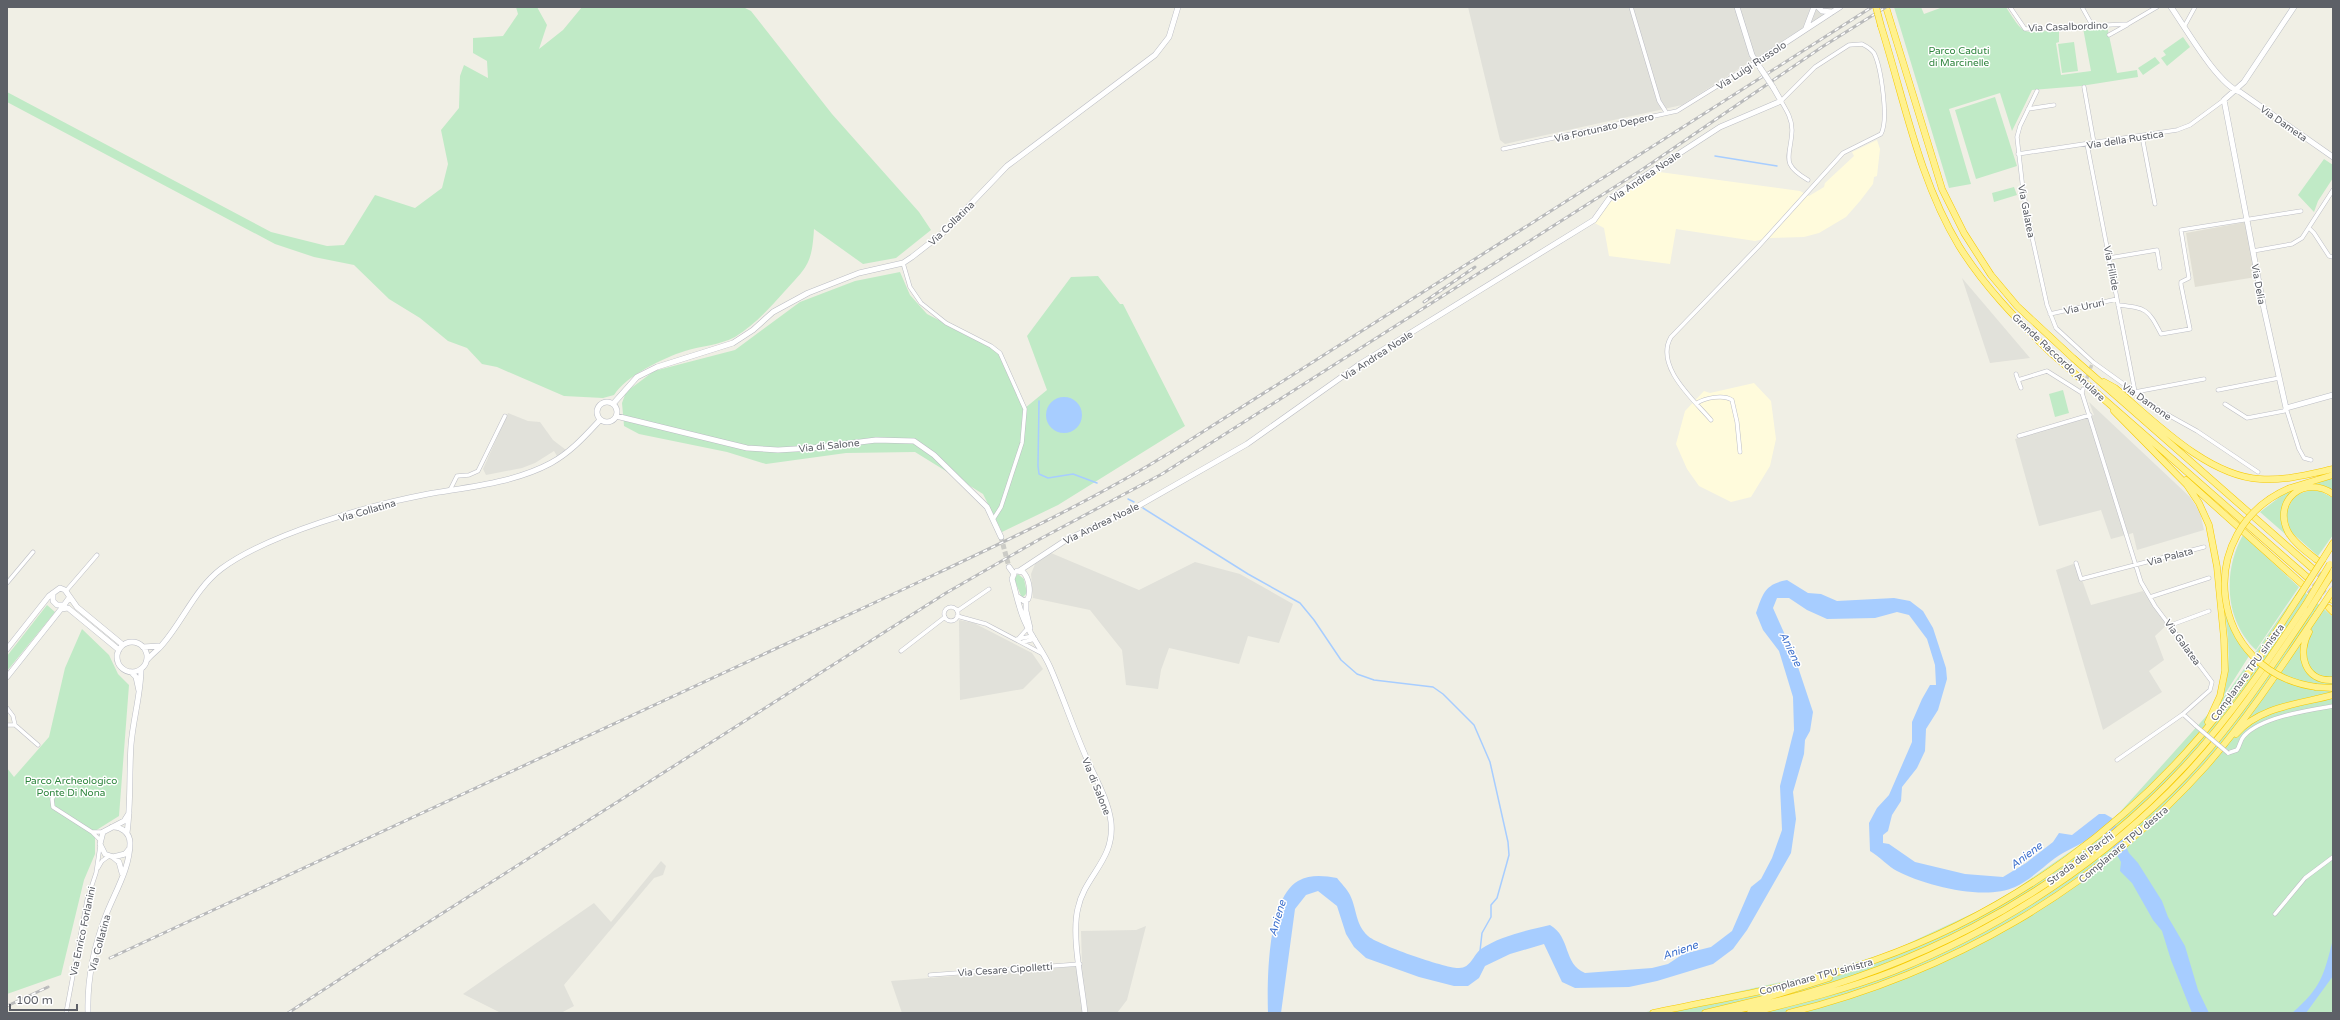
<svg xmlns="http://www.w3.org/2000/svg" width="2340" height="1020" viewBox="0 0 2340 1020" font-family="'Varela Round',sans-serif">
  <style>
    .commercial { fill: #fffbdc }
    .industrial { fill: #e1e1da }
    .education { fill: #e1dfd4 }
    .green { fill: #c0eac6 }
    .water { fill: #a7cdff }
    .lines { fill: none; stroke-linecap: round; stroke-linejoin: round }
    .stream { stroke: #a7cdff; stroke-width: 1.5 }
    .street-tunnel { stroke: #cbcbc6; stroke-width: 3.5; stroke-dasharray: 3.5 2; stroke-linecap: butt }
    .secondary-tunnel { stroke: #cbcbc6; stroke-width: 5; stroke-dasharray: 5 2.5; stroke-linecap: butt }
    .highway-tunnel { stroke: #cbcbc6; stroke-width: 6; stroke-dasharray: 6 3; stroke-linecap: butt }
    .street-casing { stroke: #bdbec5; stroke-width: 4.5 }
    .secondary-casing { stroke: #bbbdc4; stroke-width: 6 }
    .highway-casing { stroke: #f6ca00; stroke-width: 7 }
    .street { stroke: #fff; stroke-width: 3.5 }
    .secondary { stroke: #fff; stroke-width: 5 }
    .highway { stroke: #fff18e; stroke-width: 6 }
    .rail-casing { stroke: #b8b9ba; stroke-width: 3 }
    .rail { stroke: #fff; stroke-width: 1.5; stroke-dasharray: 4.5; stroke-linecap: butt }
    .street-bridge-casing { stroke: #bdbec5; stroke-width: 4.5; stroke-linecap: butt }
    .secondary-bridge-casing { stroke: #bbbdc4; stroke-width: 6; stroke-linecap: butt }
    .highway-bridge-casing { stroke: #f6ca00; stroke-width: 7; stroke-linecap: butt }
    .street-bridge { stroke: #fff; stroke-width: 3.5 }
    .secondary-bridge { stroke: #fff; stroke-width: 5 }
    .highway-bridge { stroke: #fff18e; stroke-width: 6 }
    .labels { text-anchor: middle; stroke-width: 3; stroke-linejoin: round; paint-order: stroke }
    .street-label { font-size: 10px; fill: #5d6067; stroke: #fff }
    .park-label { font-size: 10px; fill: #2e853d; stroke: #fff }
    .water-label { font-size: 11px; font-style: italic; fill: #3e71cd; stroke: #fff }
  </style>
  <rect width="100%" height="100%" fill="#f0efe5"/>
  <path class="commercial" d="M1877,140L1880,149L1877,176L1874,177L1873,184L1860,201L1846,217L1819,233L1804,237L1769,238L1755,241L1676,229L1670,264L1609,256L1604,228L1591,221L1605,203L1652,171L1800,191L1809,196L1824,187L1825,183L1854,156L1852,152Z
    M1754,383L1771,401L1776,439L1770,466L1751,497L1731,502L1699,486L1687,469L1676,444L1685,411L1704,391L1710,393Z"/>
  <path class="industrial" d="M1468,7H1836L1682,105L1505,144L1500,140Z
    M1962,278L2030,358L1990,363Z
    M2089,402L2190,497L2200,512L2204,530L2137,550L2133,533L2111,539L2101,510L2039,526L2015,439L2094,415Z
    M508,413L528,421L540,422L553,440L566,450L557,456L554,451L535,463L522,468L486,475L483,469Z
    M1051,553L1139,590L1195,562L1240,574L1293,604L1279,643L1248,636L1239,664L1169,648L1161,670L1158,689L1126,685L1122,650L1090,610L1033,598L1031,574L1035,564Z
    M2076,563L2091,605L2143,591L2168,624L2155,636L2164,660L2149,671L2162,692L2103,730L2056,570Z
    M959,620L974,623L1032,653L1043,669L1023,689L960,700Z
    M661,861L666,866L663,875L654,878L564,985L574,1006L561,1013H501L463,994L594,903L611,922Z
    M1146,926L1127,1000L1117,1013H902L891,981L1082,966L1081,931L1136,930Z"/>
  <path class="education" d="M2246,222L2256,277L2195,287L2186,233Z"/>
  <path class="green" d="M516,7H537L547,25L539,49L563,30L582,7H743L751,11L832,114L919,212L931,230L896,258L863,264L814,229C812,264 807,267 784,292C769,309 754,325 735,337C720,345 701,346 685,351C663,358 626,376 614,395L603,398L564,396L497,367L482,364L467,348L448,341L420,318L389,299L354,265L314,257L275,244L7,102V92L271,232L327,246L344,245L375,195L415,208L442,188L448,164L441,130L459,108L460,76L464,65L488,78L487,61L473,53V38L503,36L518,14Z
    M1894,7H1921L1924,14L1943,7H2006C2026,39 2023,32 2059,30V42L2056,43L2061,75L2091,71L2083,28L2107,26L2117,73L2137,70L2138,77L2081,86L2032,90L2012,131L2000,93L1949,109L1971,184L1949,188Z
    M2183,37L2190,47L2167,66L2161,58L2166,55L2163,51Z
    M2074,42L2078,71L2062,73L2058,44Z
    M2155,57L2160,63L2143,75L2138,68Z
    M1995,97L2017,166L1976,179L1955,110Z
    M2324,159L2333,165V178L2318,201L2314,212L2298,195Z
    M2014,187L2017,195L1994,202L1992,193Z
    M900,272L910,295L927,314L997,350L1025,408L1047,390L1027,336L1071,277L1098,276L1120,304H1123L1185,426L1058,505L1002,532L983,494L915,452L846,453L766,464L727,452L639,434L624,426L622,403L626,392L654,371L735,350L800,302L855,281Z
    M2063,390L2069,413L2055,417L2049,394Z
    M2333,476V491L2324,487L2312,484L2285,500C2278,515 2281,527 2291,539L2260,512L2285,493Z
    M2311,490L2320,491L2333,498V535L2318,556L2290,531L2286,512L2295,495Z
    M2243,535L2299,587L2256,650C2224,620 2223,570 2243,535Z
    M1018,574L1024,579L1027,593L1022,598L1014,579Z
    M2300,588L2333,617V1013H1642L1822,973L1892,951L1980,910L2016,889L2094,835L2120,812L2228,692Z
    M47,605L55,612L7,671V656Z
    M2225,613L2233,633L2249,656L2223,697C2231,669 2229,641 2225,613Z
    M82,629L109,655L118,674L129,685L119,816L95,831V854L84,880L61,975L7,994V768L14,777L49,737L65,668Z"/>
  <path class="water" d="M1046 415a18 18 0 1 1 36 0a18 18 0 1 1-36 0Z
    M1787,580L1808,593L1821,594L1837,601L1894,598L1910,601L1923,611L1933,628L1946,668L1947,679L1938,710L1926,729L1925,751L1917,768L1902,787L1901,801L1892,815L1888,831L1883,835V843L1889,844L1915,862L1965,874L2003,877L2026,863L2053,842L2059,833L2072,835L2099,814H2105L2112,818L2129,853L2138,863L2162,901L2168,917L2185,946L2198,990L2209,1013H2192L2171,960L2162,931L2153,920L2132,883L2120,871L2121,862L2103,831C2090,839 2076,846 2063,853C2046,863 2033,879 2015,887C1985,901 1926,886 1897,871C1889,867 1879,856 1870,851L1869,823L1877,808L1889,795L1912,742V722L1922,699L1930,685H1936L1935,665L1927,639L1909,615L1897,612L1875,618L1827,619L1807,610L1789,598H1777L1773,608L1794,655L1813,712L1810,731L1805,740L1804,754L1793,792L1796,819L1791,853L1747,930L1733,949L1713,964L1657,981L1629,987L1575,988L1562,982L1544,944L1510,954L1485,966L1479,978L1468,986H1454L1419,977L1366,958L1354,947L1346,934L1337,906L1318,891L1306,895L1295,909L1281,1013H1268C1267,981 1267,899 1298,881C1311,874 1324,876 1337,878C1341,883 1347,889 1350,895C1357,909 1355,924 1368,936C1376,944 1447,969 1459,968C1471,968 1473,955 1481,949C1500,936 1528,930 1550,925C1571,937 1563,964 1585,973L1652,968L1668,964L1683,954L1711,947L1732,931L1751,887L1761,879L1772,858L1782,830L1780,786L1794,730L1793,697L1779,651L1763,630L1756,613C1763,593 1765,584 1787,580Z
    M2333,939V976L2306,1013H2292C2321,988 2324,975 2333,939Z"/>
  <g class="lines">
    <path class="stream" d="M1715,156L1777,166
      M1039,401L1038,466L1039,474L1048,478L1073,474L1097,483
      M1128,499L1134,502
      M1143,508L1248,574L1300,603L1314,620L1341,660L1357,674L1374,680L1433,687L1443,694L1474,725L1490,762L1508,842L1509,855L1506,866L1497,898L1491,905V917L1482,933L1480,951"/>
    <path class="street-tunnel" d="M2083,389L2092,364"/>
    <path class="secondary-tunnel" d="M1001,537L1009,567"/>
    <path class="highway-tunnel" d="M2312,568L2333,586
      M2307,577L2332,600
      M2302,584L2328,607"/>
    <g class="street-casing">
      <path id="street" d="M1631,7L1659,101L1666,112
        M2010,7L2025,29L2128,24L2157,7
        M2082,7L2092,25
        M2184,27L2195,7
        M2109,35L2127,25
        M2084,87L2094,143
        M2037,91L2020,126L2017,137L2023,190L2032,237L2047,305L2056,328L2093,362L2161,411L2197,431L2258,472
        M2028,109L2054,105
        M2142,136L2155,204
        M2087,144L2135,392L2204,379
        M1503,149L1677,111L1756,62
        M2018,154L2177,130L2190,125L2224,100
        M2310,229L2314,233L2329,256L2333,257
        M2253,251L2292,244L2302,238L2333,190
        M2109,258L2157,250L2160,268
        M903,263L910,287L921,303L946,323L991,346L1000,353L1025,409L1022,443L1001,507L994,518
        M2118,305C2147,308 2148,309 2161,334L2190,329L2181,285V282L2189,278L2181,230L2301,211
        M2050,314L2117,299
        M2016,374L2018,380
        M2021,388L2018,380L2047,371L2082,393
        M2083,389L2082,393L2141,582L2155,606L2212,682L2210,690L2183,714L2196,726
        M2218,390L2279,378
        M1697,403C1705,398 1723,394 1732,400L1737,422L1740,452
        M2225,404L2247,418L2284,411L2286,408L2299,449L2304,458L2311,460
        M1711,420C1694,400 1654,366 1671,337L1758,247L1843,153L1881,134C1889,120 1881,67 1874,53C1871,49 1866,46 1862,44L1849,45L1815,67L1781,101C1787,111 1792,119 1792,130C1791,157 1779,163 1808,180
        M2019,436L2090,415
        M450,490L457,476L469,475L478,471L505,416
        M2076,563L2081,579L2204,547
        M7,583L33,552
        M66,591L97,555
        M2150,597L2209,578
        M944 614a7 7 0 1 1 14 0a7 7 0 1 1-14 0Z
        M957,611L989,589
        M957,616L986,624L1041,653
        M2171,625L2209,611
        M1019,638L1028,628
        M1017,639L1033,636
        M1023,642L1035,639
        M901,651L945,617
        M7,708L13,716L15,725H7
        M15,725L38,745
        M2228,753L2237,750C2240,746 2240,740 2244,736C2261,717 2309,710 2333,706
        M2117,760L2183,714
        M60,792L56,793L52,799L53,807L92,832L100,840
        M92,832H103
        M98,868L102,861L109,856
        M2275,914L2305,878L2333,857
        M930,975L1080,964
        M66,1013L87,900L96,873L100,846"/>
    </g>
    <g class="secondary-casing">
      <path id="secondary" d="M1737,7L1752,55L1761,69
        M1818,7L1822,11L1832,12
        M2171,7C2185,27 2218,85 2240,92L2333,157
        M2294,7L2244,82L2224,100L2264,309L2286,408L2333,395
        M1806,28L1814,7
        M1756,62L1840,7
        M597 412a10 10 0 1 1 20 0a10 10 0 1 1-20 0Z
        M613,404L637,377L657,367L733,343L753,330L773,312L808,293L859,273L903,263L912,257L944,232L1007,166L1155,55L1169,37L1178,7
        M616,416L747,448L778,450L812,448L876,440L914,441L934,455L987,507L1001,537
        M1009,567L1014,574L1012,579C1016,593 1019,609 1025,622C1032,638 1043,651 1050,667C1063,697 1073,727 1086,757C1095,778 1108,799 1111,822C1115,860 1085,875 1078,908C1071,935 1082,984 1085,1013
        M1017,571L1023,572C1029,578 1031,591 1028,599L1024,601L1018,597
        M1019,571L1066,540L1133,509L1247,444L1360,364L1594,220L1609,199L1720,127L1781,101L1773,87
        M53,593V601L57,605H64L69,598
        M1026,600V611L1030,628
        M117 657a15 15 0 1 1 30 0a15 15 0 1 1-30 0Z
        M143,647L159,646
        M7,649L49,596L60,588L65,590L77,607L123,645
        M147,660C152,654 158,650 162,645C183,621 195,589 221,569C268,534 370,505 428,494C468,487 514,483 551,463C571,452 585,436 600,420
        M131,672L136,677L139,691
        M7,677L61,609L68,608L119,650
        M129,813L124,821L103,832L100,844L105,854L113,857L125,854L129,849
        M127,833C131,804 129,775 131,745C133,719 141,694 141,669
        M113,857L119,862L122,873
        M88,1013C87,980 94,946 106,915C115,892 130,868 130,843C130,833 121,826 112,827"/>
    </g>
    <g class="highway-casing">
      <path id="highway" d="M1886,7L1942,189L1964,233L1991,275L2017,306L2073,358L2312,568
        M1881,26C1904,99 1919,180 1959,246C1984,286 2016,319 2050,352L2307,577
        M2104,382L2115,388C2154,421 2207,476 2260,479C2284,481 2310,474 2333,469
        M2114,411L2187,485L2199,503L2209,525L2217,567L2224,639L2225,671L2220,696L2208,722
        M2186,480L2302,584
        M2290,488L2333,475
        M2323,559L2333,543
        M2317,560C2307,552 2294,543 2288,532C2272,500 2305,474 2333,494
        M2332,600H2333
        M2329,608L2333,612
        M2309,632C2297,653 2304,682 2333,680
        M2316,687L2333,688
        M2236,734C2260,706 2300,704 2333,695
        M1653,1013C1727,997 1803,986 1875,960C2012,912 2134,823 2224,707C2251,672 2274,635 2298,598
        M1705,1013L1759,1000L1829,978
        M1722,1013C1898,980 2061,899 2184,767C2231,717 2268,661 2306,604
        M1750,1013C1799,1001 1848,989 1894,971C2004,927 2105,860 2186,775C2234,724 2272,666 2310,609
        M1789,1013C1950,973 2095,890 2206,766C2247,719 2282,666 2317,614"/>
    </g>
    <use href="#street" class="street"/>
    <use href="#secondary" class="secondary"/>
    <use href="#highway" class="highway"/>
    <g class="rail-casing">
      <path id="rail" d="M1424,302L1475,267
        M110,958L904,589C995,546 1085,505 1171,452L1872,7
        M7,1006L48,987
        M288,1013L383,951L946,593L1040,539L1162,474L1643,169L1822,47L1886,7"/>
    </g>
    <use href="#rail" class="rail"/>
    <g class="street-bridge-casing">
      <path id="street-bridge" d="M2196,726L2228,753"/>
    </g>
    <g class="secondary-bridge-casing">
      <path id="secondary-bridge" d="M1761,69L1773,87"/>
    </g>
    <g class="highway-bridge-casing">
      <path id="highway-bridge" d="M1876,7L1881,26
        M2290,488C2191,530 2208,672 2316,687
        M2298,598L2323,559
        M2306,604L2330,564
        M2310,609L2333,572
        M2317,614L2333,590"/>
    </g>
    <use href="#street-bridge" class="street-bridge"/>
    <use href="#secondary-bridge" class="secondary-bridge"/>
    <use href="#highway-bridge" class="highway-bridge"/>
  </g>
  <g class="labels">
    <g class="street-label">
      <text transform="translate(2068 26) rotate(-2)" y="4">Via Casalbordino</text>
      <text transform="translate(1751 65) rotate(-33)" y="4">Via Luigi Russolo</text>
      <text transform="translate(2284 123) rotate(35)" y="4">Via Dameta</text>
      <text transform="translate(1604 127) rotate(-13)" y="4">Via Fortunato Depero</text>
      <text transform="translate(2125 139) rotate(-9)" y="4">Via della Rustica</text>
      <text transform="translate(1645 176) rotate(-34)" y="4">Via Andrea Noale</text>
      <text transform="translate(2027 211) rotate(79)" y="4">Via Galatea</text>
      <text transform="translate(951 223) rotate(-44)" y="4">Via Collatina</text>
      <text transform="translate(2112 268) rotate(79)" y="4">Via Fillide</text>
      <text transform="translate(2259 284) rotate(80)" y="4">Via Delia</text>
      <text transform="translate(2084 306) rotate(-13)" y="4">Via Ururi</text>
      <text transform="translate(1377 355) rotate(-33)" y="4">Via Andrea Noale</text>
      <text transform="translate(2059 357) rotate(43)" y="4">Grande Raccordo Anulare</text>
      <text transform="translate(2147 401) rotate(35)" y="4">Via Damone</text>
      <text transform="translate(829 445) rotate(-6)" y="4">Via di Salone</text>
      <text transform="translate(367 510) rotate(-16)" y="4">Via Collatina</text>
      <text transform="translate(1101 523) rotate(-26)" y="4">Via Andrea Noale</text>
      <text transform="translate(2170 556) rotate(-15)" y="4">Via Palata</text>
      <text transform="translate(2183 642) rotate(54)" y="4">Via Galatea</text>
      <text transform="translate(2247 672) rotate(-54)" y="4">Complanare TPU sinistra</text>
      <text transform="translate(1097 786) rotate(68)" y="4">Via di Salone</text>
      <text transform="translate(2123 844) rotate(-40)" y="4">Complanare TPU destra</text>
      <text transform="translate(2080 858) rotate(-37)" y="4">Strada dei Parchi</text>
      <text transform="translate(82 931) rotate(-78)" y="4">Via Enrico Forlanini</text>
      <text transform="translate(99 943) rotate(-75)" y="4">Via Collatina</text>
      <text transform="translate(1005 969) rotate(-4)" y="4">Via Cesare Cipolletti</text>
      <text transform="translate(1816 976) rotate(-15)" y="4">Complanare TPU sinistra</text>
    </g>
    <g class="park-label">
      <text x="1959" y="54">Parco Caduti<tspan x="1959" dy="12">di Marcinelle</tspan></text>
      <text x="71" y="784">Parco Archeologico<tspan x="71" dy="12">Ponte Di Nona</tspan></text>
    </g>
    <g class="water-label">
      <text transform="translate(1791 649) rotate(64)" y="4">Aniene</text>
      <text transform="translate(2026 855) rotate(-37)" y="4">Aniene</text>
      <text transform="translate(1277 918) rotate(-74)" y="4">Aniene</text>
      <text transform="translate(1680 950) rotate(-19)" y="4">Aniene</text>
    </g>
  </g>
  <rect width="2340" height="1020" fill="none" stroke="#5d6067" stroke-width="16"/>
  <path d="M10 1004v6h67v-6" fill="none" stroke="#5d6067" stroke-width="2"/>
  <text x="16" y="1004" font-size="12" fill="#5d6067" stroke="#ffffff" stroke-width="3" paint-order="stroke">100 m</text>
</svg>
